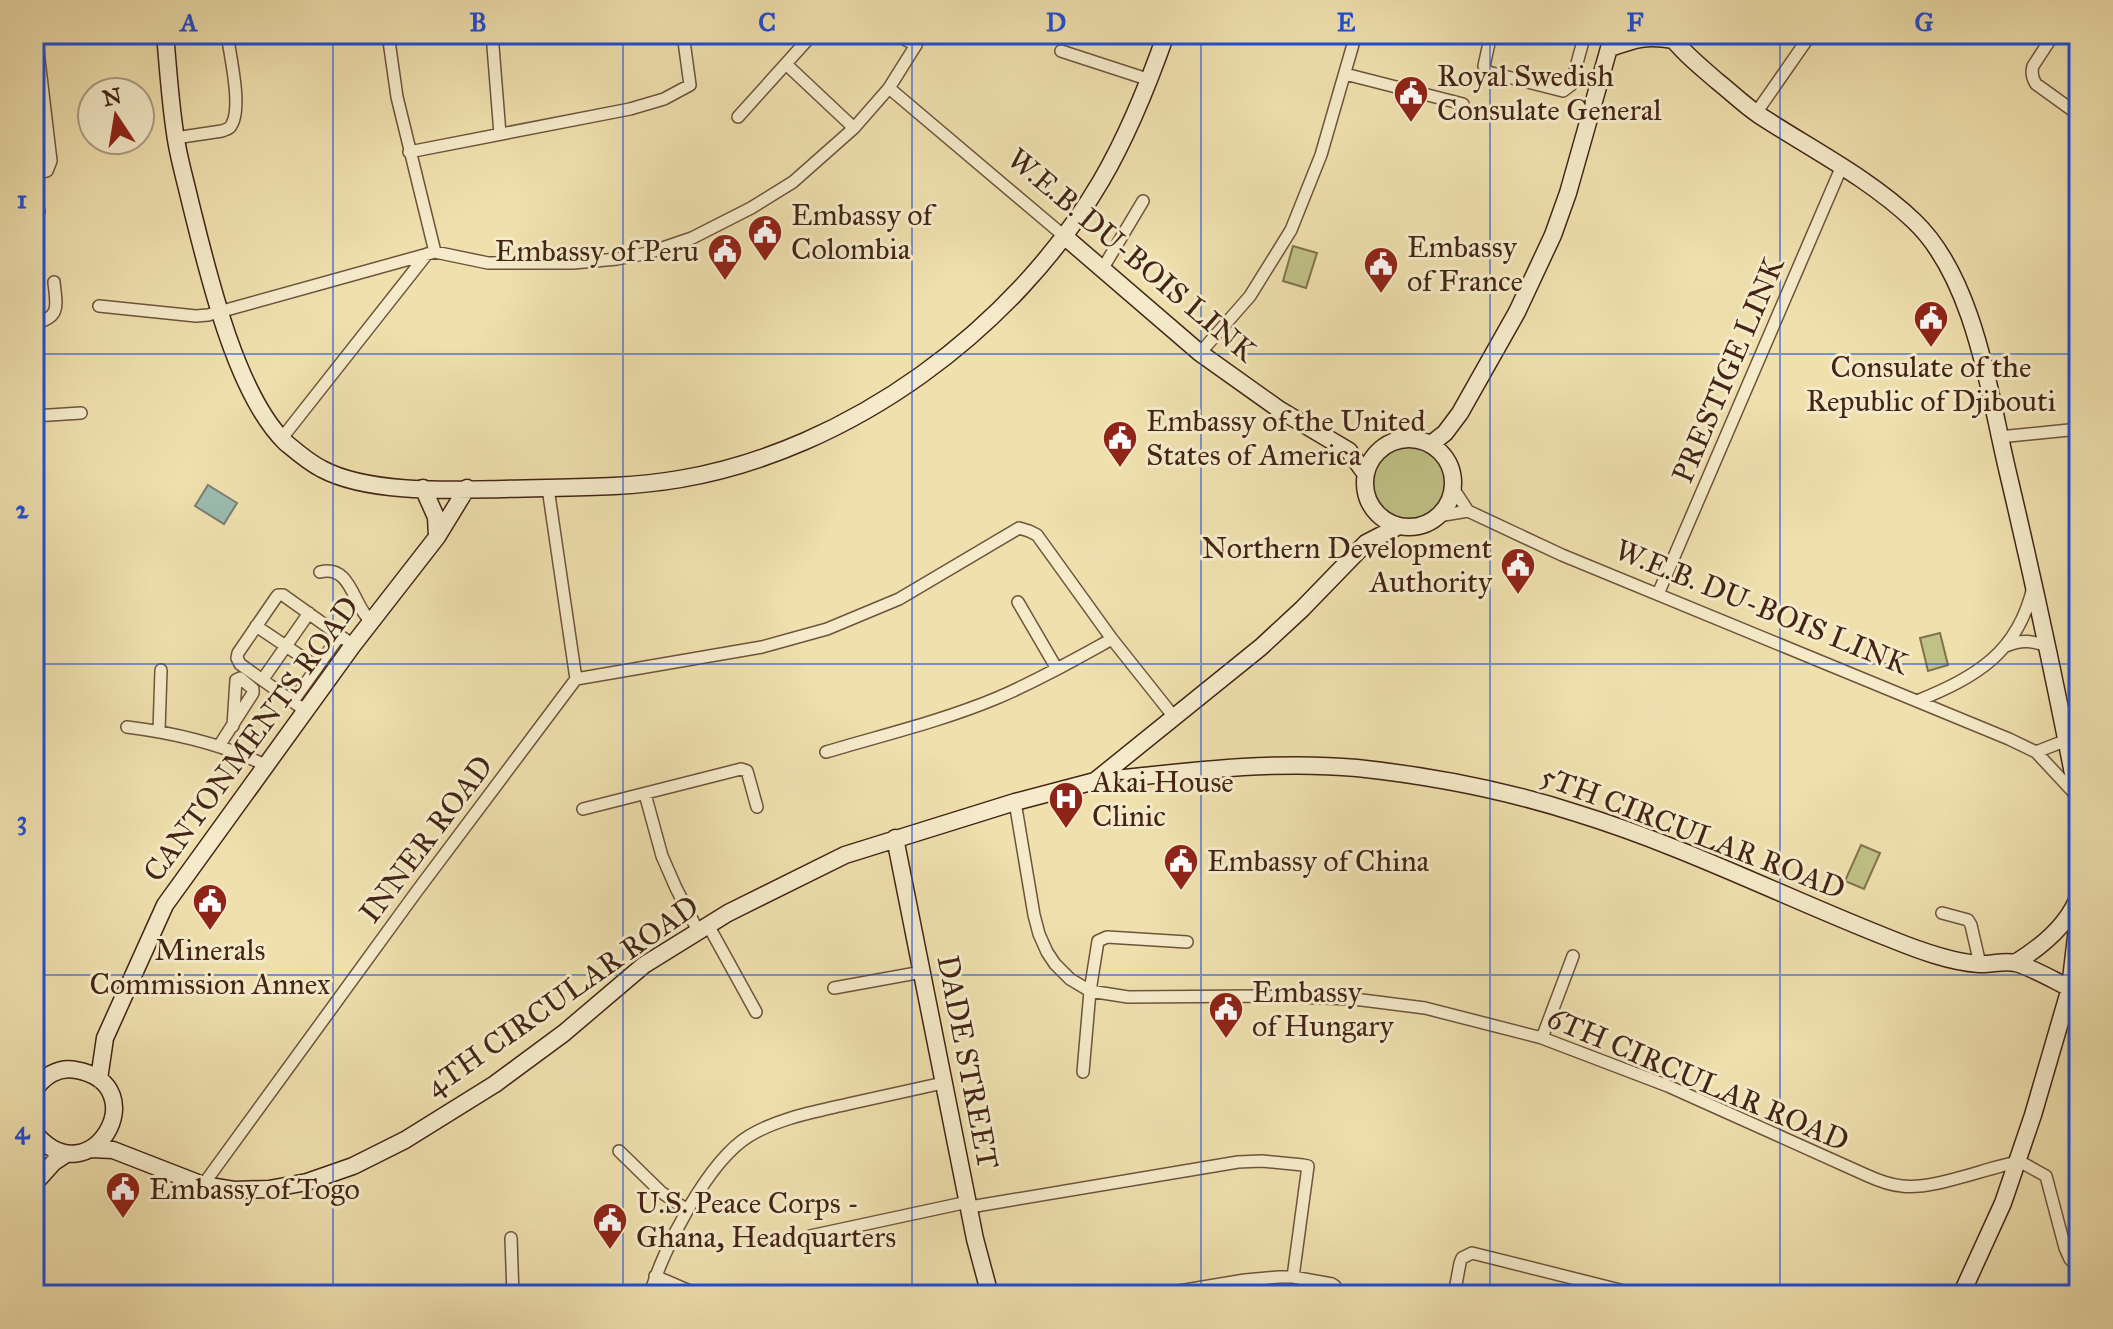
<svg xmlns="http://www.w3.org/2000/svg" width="2113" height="1329" viewBox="0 0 2113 1329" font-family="'IM FELL Great Primer',serif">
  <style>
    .green { fill: #bfc186; stroke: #81724e; stroke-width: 2 }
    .water { fill: #9bbcb0; stroke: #787f72; stroke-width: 2 }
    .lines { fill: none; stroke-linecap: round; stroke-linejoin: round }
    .street-casing { stroke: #6e533c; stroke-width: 14 }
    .secondary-casing { stroke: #432416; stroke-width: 19 }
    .street { stroke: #f5ebca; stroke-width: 11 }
    .secondary { stroke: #f5ebca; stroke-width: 16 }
    .grid { fill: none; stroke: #1d4ed8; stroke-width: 2; stroke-opacity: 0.55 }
    .labels { text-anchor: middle; stroke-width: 6; stroke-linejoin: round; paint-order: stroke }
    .poi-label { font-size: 30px; fill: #432416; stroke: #f5ebca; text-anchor: start }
    .street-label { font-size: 30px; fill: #432416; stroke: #f5ebca }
    .neatline { fill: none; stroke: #1d4ed8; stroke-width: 3 }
    .grid-label { font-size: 26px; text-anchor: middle; font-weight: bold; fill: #1d4ed8 }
  </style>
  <rect width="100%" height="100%" fill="#efe0ae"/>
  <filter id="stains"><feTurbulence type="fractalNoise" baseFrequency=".0025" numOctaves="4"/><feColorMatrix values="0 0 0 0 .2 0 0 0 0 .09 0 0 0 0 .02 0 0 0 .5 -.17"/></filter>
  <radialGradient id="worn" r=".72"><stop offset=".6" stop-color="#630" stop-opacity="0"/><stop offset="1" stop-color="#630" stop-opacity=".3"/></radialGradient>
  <path class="green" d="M1293,246L1317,253L1306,288L1283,281Z
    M1369 482a41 41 0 1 1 82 0a41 41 0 1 1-82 0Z
    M1940,633L1948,665L1928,671L1920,638Z
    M1861,845L1880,853L1864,889L1845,881Z"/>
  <path class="water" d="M208,485L237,503L224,524L195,506Z"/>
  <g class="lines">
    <g class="street-casing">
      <path id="street" d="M388,34L397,97L435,252
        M492,34L500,134
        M894,34L916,45
        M1491,34L1484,66L1488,72L1563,91L1571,85L1585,34
        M2054,34L2033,66C2031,73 2032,78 2036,84L2079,115
        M1061,51L1150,80
        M787,65L854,128
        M1345,74L1463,104
        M889,88L1064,236
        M1756,113L1811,34
        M738,117L810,37
        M175,138L222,131C227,129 230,129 232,124C242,106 230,55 227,34
        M409,152L630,109L664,99L690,85L683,34
        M34,174L47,171L51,161L36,34
        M34,212L39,211
        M1103,268L1143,201
        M99,306L196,316L208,315L435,252L488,263H573L617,259L648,253L692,238L751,208L793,182L854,128L889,88L916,45L920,34
        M34,323C62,318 56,304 54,282
        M1200,353L1250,296L1291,230L1321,155L1356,34
        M34,416L81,413
        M1999,437L2079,429
        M282,438L427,254
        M1453,488L1468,511L1562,555L2009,739L2036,752L2076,795
        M1438,516L1468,511
        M320,572C352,564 353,607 371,621
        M1658,594L1842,166
        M1018,602L1057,669
        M256,626L317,667
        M2006,646C2022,639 2032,641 2048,646
        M263,679L309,613
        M576,679L762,647L827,629L899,599L1019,528L1029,531L1037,535L1112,639L1174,717
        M293,701L340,635
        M1917,701C1976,677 2018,653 2033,587
        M306,711L240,664L237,658L238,653L275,599L278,595H283L353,645
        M127,727C175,733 222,744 265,765
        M159,731L161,670
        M219,746L253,693V689L240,678L236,680L233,726
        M826,752C883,735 942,721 997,698C1037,681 1074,660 1112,639
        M2036,752L2067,740
        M645,794L662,856L676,888L698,931
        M1015,802L1034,915L1039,934L1047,952L1055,964L1070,979L1090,991L1128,997L1259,996L1354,999L1425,1008L1542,1038L1668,1086L1866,1175C1877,1180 1889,1185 1902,1186C1933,1190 1985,1168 2018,1162
        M583,809L741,769L747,771L757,807
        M1942,913L1968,920L1971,925L1980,964
        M708,925L756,1012
        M834,988L922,972
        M1542,1038L1573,956
        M1083,1072L1090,991L1098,941L1107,937L1187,942
        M619,1151L661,1192L687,1210
        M2019,1161L2046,1176L2065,1248L2070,1259L2079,1268
        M203,1185L417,891L576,679L548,488
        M970,1207L1238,1162L1262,1161L1303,1165L1308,1166L1293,1277
        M810,1236L968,1202
        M511,1238L513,1295
        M655,1276L699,1295
        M650,1295C662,1250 708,1161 749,1136C779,1118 814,1112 848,1104C880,1097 912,1090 943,1083
        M1155,1295L1245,1280L1279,1277H1293L1332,1284L1335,1286L1334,1295
        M1454,1295L1460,1263L1462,1258L1472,1253L1640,1295"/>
    </g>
    <g class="secondary-casing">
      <path id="secondary" d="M165,34C168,67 170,100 175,133C178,156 185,179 190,201C207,269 235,393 285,442C297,452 308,462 322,469C369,494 451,490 504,489C562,487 622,489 680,479C850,450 1014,329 1101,181C1128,135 1148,85 1166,34
        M1669,34C1682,52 1700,66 1717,81C1731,92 1744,105 1759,115C1811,149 1869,178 1914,221C1975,279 1989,394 2008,473C2034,583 2058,694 2079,805
        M1610,48C1635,39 1647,35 1673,40
        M1064,236L1200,353L1280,410L1349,451L1365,473
        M1365 483a44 44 0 1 1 88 0a44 44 0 1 1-88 0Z
        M1431,444L1445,433L1460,413L1517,312L1553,235L1568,193L1613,34
        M423,488L436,517L437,536
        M1097,781C1183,772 1270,760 1357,768C1432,776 1505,790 1576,813C1684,846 1786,898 1891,939C1918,950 1950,962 1979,964C1990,965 2004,960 2015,963C2027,965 2057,982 2070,988
        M895,838L975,1239L990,1295
        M2015,963C2041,947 2069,924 2079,895
        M99,1079L105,1038L165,905L353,645L437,537L467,488
        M34,1091C43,1077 58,1066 76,1070C158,1085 90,1201 34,1132
        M34,1135L36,1182L34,1197
        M91,1149L113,1150L203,1185L234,1190L269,1189L307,1182L353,1166L405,1140L495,1084L564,1033L644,965L728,913L845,855L1015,802L1095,781L1261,647L1302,609L1366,543L1399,526
        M36,1182L54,1162L66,1154
        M1961,1295L2003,1203L2033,1115L2070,988L2079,911"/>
    </g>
    <use href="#street" class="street"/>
    <use href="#secondary" class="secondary"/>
  </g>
  <path class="grid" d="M333,34V1295M623,34V1295M912,34V1295M1201,34V1295M1490,34V1295M1780,34V1295M34,354H2079M34,664H2079M34,975H2079"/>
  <defs>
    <g id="civic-pin" transform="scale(1.8)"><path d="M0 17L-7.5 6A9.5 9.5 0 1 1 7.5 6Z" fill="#8f2418" stroke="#f5ebca"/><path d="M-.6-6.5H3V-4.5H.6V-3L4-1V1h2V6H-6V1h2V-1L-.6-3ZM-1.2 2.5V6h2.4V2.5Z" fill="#fff"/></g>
    <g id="hospital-pin" transform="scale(1.8)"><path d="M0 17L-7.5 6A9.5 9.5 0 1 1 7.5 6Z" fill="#8f2418" stroke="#f5ebca"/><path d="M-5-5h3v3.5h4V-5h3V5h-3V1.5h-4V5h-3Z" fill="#fff"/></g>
  </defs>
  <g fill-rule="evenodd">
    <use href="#civic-pin" x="1411" y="93"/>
    <use href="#civic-pin" x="765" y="232"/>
    <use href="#civic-pin" x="725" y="251"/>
    <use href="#civic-pin" x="1381" y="264"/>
    <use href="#civic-pin" x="1931" y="318"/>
    <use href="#civic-pin" x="1120" y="438"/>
    <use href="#civic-pin" x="1518" y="565"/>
    <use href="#hospital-pin" x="1066" y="799"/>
    <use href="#civic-pin" x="1181" y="861"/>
    <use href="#civic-pin" x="210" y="901"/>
    <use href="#civic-pin" x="1226" y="1009"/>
    <use href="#civic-pin" x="123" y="1189"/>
    <use href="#civic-pin" x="610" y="1220"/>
  </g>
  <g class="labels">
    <g class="poi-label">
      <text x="1437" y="86">Royal Swedish<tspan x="1437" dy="34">Consulate General</tspan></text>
      <text x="791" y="225">Embassy of<tspan x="791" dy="34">Colombia</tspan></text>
      <text x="1407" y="257">Embassy<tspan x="1407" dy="34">of France</tspan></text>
      <text x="699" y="261" text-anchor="end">Embassy of Peru</text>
      <text x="1931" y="377" text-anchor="middle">Consulate of the<tspan x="1931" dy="34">Republic of Djibouti</tspan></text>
      <text x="1146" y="431">Embassy of the United<tspan x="1146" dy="34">States of America</tspan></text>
      <text x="1492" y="558" text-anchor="end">Northern Development<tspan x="1492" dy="34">Authority</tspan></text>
      <text x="1092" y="792">Akai House<tspan x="1092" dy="34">Clinic</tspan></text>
      <text x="1207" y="871">Embassy of China</text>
      <text x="210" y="960" text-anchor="middle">Minerals<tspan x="210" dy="34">Commission Annex</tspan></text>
      <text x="1252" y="1002">Embassy<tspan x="1252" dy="34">of Hungary</tspan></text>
      <text x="149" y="1199">Embassy of Togo</text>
      <text x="636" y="1213">U.S. Peace Corps -<tspan x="636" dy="34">Ghana, Headquarters</tspan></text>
    </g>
    <g class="street-label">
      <text transform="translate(1132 255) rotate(40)" y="10">W.E.B. DU-BOIS LINK</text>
      <text transform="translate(1728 370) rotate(-67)" y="10">PRESTIGE LINK</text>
      <text transform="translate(1762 607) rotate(22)" y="10">W.E.B. DU-BOIS LINK</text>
      <text transform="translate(251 739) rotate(-54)" y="10">CANTONMENTS ROAD</text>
      <text transform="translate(1693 832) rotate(21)" y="10">5TH CIRCULAR ROAD</text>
      <text transform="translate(426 839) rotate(-53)" y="10">INNER ROAD</text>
      <text transform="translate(562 996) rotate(-35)" y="10">4TH CIRCULAR ROAD</text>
      <text transform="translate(968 1062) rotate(79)" y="10">DADE STREET</text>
      <text transform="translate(1698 1079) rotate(23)" y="10">6TH CIRCULAR ROAD</text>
    </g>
  </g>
  <rect width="2113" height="1329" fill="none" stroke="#efe0ae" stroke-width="88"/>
  <g transform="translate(116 116) rotate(348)"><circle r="38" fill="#f5ebca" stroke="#ae9b82" stroke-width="2"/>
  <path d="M0-6L14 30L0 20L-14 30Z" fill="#8f2418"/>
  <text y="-12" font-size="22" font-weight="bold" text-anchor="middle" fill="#432416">N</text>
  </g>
  <rect x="44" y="44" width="2025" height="1241" class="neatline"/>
  <g class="grid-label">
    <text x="189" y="31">A</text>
    <text x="478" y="31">B</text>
    <text x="767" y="31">C</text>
    <text x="1056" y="31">D</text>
    <text x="1346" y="31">E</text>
    <text x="1635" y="31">F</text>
    <text x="1924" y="31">G</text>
    <text x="22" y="208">1</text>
    <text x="22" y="518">2</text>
    <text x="22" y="829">3</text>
    <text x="22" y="1139">4</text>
  </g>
  <rect width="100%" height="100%" filter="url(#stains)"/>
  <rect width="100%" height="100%" fill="url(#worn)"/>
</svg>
